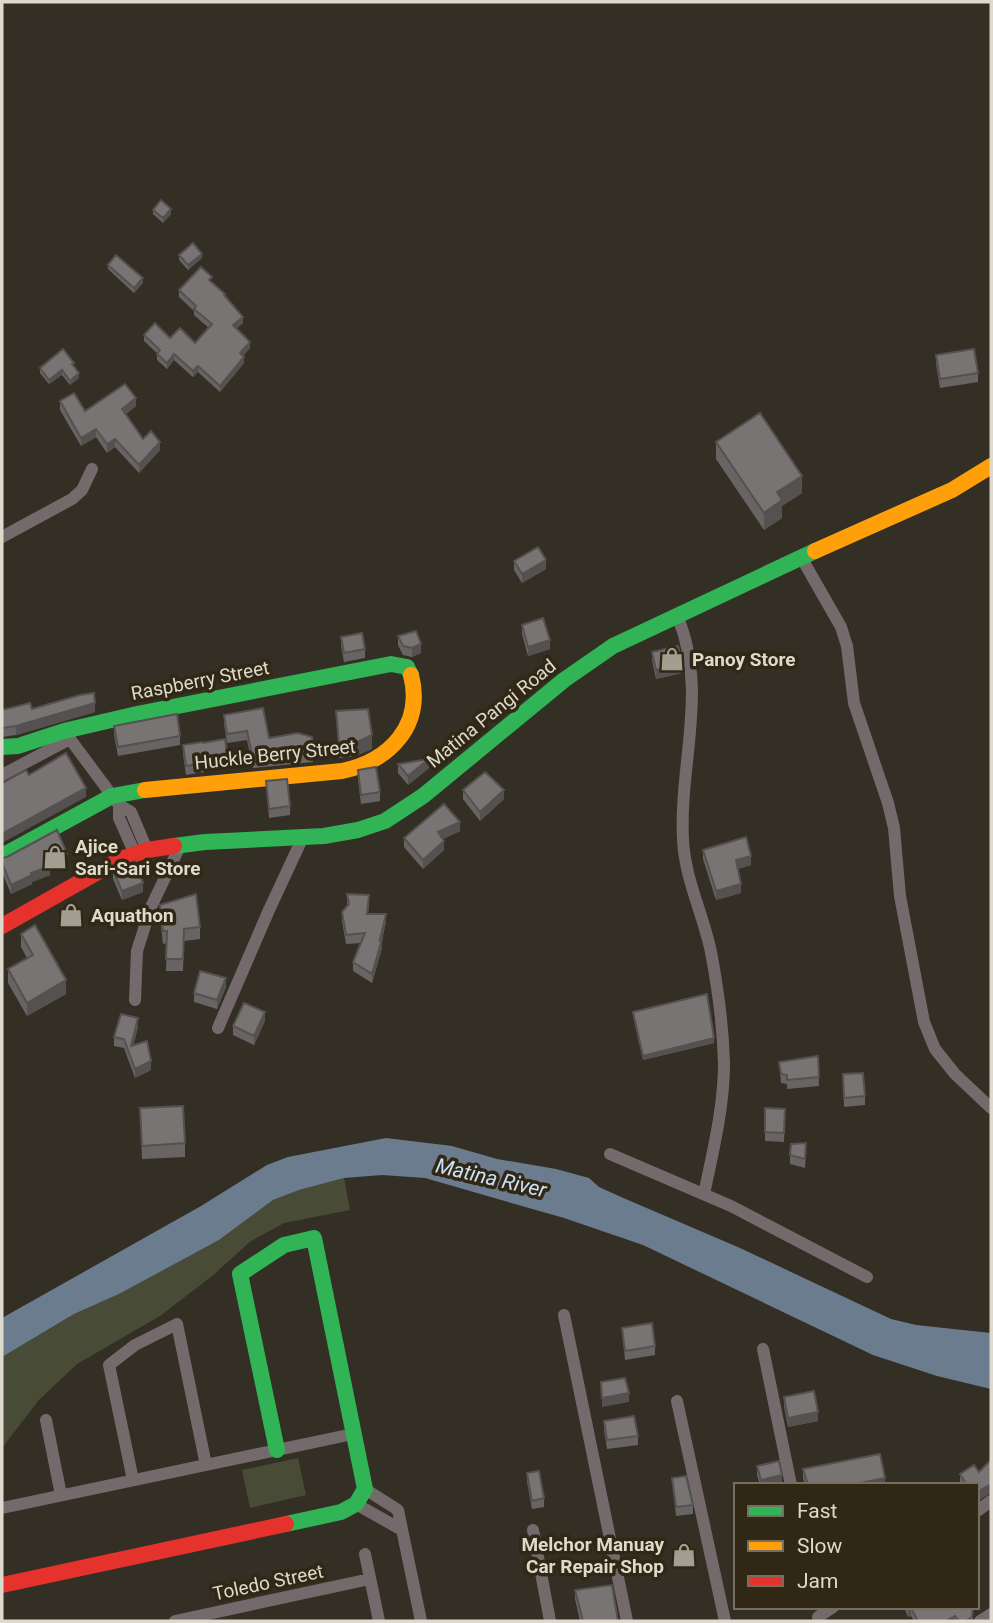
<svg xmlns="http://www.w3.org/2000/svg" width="993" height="1623" viewBox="0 0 993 1623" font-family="Roboto,sans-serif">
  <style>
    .green { fill: #484c37 }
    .water { fill: #6c7c8f }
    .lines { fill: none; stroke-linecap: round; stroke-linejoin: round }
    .street { stroke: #746a6c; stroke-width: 12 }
    .fast { stroke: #30b455; stroke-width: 16 }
    .slow { stroke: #ff9f0a; stroke-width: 16 }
    .jam { stroke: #e5322d; stroke-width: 16 }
    .wall { fill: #686464 }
    .shaded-wall { fill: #555151 }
    .building { fill: #797474; stroke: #555151; stroke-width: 2 }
    .labels { text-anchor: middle; stroke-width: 7; stroke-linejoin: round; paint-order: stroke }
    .poi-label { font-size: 19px; font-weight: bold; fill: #ded9cd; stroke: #302815; text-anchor: start }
    .street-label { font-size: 19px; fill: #ded9cd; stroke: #302815 }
    .water-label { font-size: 21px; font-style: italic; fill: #cae0fa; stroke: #302815 }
  </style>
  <rect width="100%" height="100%" fill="#342f25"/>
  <path class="green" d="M344,1178L350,1210L284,1223L251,1241L212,1276L160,1316L77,1364L38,1401L2,1448V1357L74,1314L119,1294L219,1240L273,1200L299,1190Z
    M298,1458L306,1495L250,1508L242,1470Z"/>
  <path class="water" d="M386,1138L452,1146L497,1159L556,1169L589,1178L599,1187L621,1197L740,1248L891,1319L916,1325L991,1333V1389L937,1376L873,1355L643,1245L564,1218L425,1178L382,1175L344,1178L299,1190L273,1200L219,1240L119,1294L74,1314L2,1357V1318L201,1206L267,1165L288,1157Z"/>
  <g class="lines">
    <path class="street" d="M2,537L72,499L82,490L92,469
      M801,557L841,627L847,646L854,703L888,803L894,828L900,896L924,1022L935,1049L955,1074L991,1108
      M677,615C709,692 679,761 683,840C685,879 703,914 711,952C718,989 723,1026 724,1063C724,1107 713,1151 704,1194
      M64,731L119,805L131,812L147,850
      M2,775L70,739
      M119,805V818L135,854
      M135,1000L137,951L151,907L181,844
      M218,1028L269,910L303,837
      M610,1154L731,1206L867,1277
      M564,1315L627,1621
      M763,1349L791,1485
      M677,1401L725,1621
      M46,1420L61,1495
      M133,1480L109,1365L135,1345L177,1324L206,1465
      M365,1489L398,1510L421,1621
      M356,1504L402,1530
      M2,1508L353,1434
      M977,1511L991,1501
      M533,1530L550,1621
      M365,1554L379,1621
      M818,1617L833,1607
      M175,1621L370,1579
      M980,1621L991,1614"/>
    <path class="fast" d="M2,747L18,746L64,731L137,714L391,664L407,667L411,675
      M174,846L205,842L324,836L358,830L385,821L423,796L564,680L613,646L815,551
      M2,856L112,796L145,790
      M277,1450L240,1274L284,1245L314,1238L365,1489L356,1504L341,1512L286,1524"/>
    <path class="slow" d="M815,551L952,490L991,466
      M145,790L342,771C389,761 424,726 411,675"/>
    <path class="jam" d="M2,926L121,859L147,850L174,846
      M2,1585L286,1524"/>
  </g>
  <path class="wall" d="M153,210L171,214L163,223L153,214Z
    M179,255L202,258L188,270L179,260Z
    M108,265L143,283L134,293L108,269Z
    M212,282L225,297L243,323L236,329L250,348L243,356L244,363L220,392L198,372L193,377L174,360L167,369L157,360V353L144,341V335L170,338L195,343L209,328L194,315V311L179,297V290Z
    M936,355L978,373V382L940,388L936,364Z
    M74,366L79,378L70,385L62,375L49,384L40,373V368Z
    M60,401L85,411L136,406L126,414L143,439L160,450L139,473L115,447L107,453L96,437L81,446L60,410Z
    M716,442L802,493L782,506V518L764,530L716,459Z
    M514,561L546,569L522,583L514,570Z
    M522,625L550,649L528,656L522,634Z
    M398,636L421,653L412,657L403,655L398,645Z
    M341,637L365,649V658L344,662L341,646Z
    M652,652L682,673L656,679L652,660Z
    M32,709L95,712L16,735L2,737V710Z
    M336,711L372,749L355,756L339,758Z
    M224,715L269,738L313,753V762L253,768L247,740L227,743L224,724Z
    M114,726L180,736V745L118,756L114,735Z
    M203,743L228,759V768L186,775L183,754V745Z
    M398,764L429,768L408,785L398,773Z
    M358,770L380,792V801L361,804L358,779Z
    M266,781L290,806V815L269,818Z
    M463,790L504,799L480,821L463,799Z
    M460,831L443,839L444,850L423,869L404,847V838Z
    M703,850L751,865L738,869L741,893L716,900L703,859Z
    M2,858L67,863L50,870V875L32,882V884L11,894L2,872Z
    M113,870L143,892L122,900L113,879Z
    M347,894L369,904L368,914L386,922L382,940V948L372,983L353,971V962L361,943L346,944L342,921V912L347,906Z
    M160,905L200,927V939L184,941L183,971H166L167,943L163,944L160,917Z
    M21,934L66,994L27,1016L8,983V969L27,958L21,947Z
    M226,987L217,1009L194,1002V993Z
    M633,1012L714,1043L643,1060L633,1016Z
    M265,1021L254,1045L233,1035V1026Z
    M138,1027L133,1045L151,1070L135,1078L124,1048L114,1046V1037Z
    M818,1056L819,1086L787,1089V1084L781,1083L779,1062Z
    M843,1074L865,1096V1105L844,1107Z
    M140,1108L185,1143V1157L142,1159Z
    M765,1108L785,1109L784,1142L765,1141Z
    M806,1152L805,1168L790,1164V1155Z
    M622,1328L655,1346V1355L625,1360Z
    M784,1397L818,1421L788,1427L784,1406Z
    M604,1421L638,1436V1445L607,1449L604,1430Z
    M757,1466L782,1484L760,1485L757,1475Z
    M803,1469L885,1485H805L803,1478Z
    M979,1472L991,1493L977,1501V1485H961L960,1483V1474Z
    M527,1473L544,1498V1507L532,1509L527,1482Z
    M672,1478L693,1505V1514L676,1516Z
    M575,1590L618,1621H580L575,1599Z
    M904,1607H973V1621H914L911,1616L908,1617Z"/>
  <path class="shaded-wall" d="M171,209V214L163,223V218Z
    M202,254V258L188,270V265Z
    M143,278V283L134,293V288Z
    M243,317V323L233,331V325Z
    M250,342V348L240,359V353Z
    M174,354V360L167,369V363Z
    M244,357V363L220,392V386Z
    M198,366V372L193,377V371Z
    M62,370V375L49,384V380Z
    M79,373V378L70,385V381Z
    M136,398V406L122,417V409Z
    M96,429V437L81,446V438Z
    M115,439V447L107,453V444Z
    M160,442V450L139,473V465Z
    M802,476V493L782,506V518L764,530V513L777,492Z
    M546,560V569L522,583V574Z
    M550,640V649L528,656V647Z
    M421,644V653L412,657V648Z
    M682,664V673L656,679V670Z
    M95,703V712L16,735V726Z
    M372,735V749L355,756V743Z
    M429,759V768L408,785V776Z
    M86,788V797L2,843V834Z
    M504,790V799L480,821V812Z
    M460,822V831L438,841V832Z
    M444,841V850L423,869V860Z
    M67,854V863L50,870V875L32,882V884L11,894V885L48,862Z
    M751,856V865L736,869V860Z
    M143,883V892L122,900V891Z
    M741,884V893L716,900V891Z
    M386,914V922L382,940V948L372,983V974Z
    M226,978V987L217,1009V1000Z
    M66,980V994L27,1016V1003Z
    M265,1012V1021L254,1045V1036Z
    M138,1018V1027L131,1055V1046Z
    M714,1038V1043L643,1060V1056Z
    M151,1061V1070L135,1078V1069Z
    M629,1393V1402L602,1407V1398Z
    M818,1412V1421L788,1427V1418Z
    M782,1475V1484L761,1485V1480Z
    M885,1478V1485H860V1483Z
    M991,1484V1493L977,1501V1492Z
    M911,1608V1616L908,1617V1609Z
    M955,1616V1621H946Z"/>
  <path class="building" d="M161,200L171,209L163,218L153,210Z
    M193,243L202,254L188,265L179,255Z
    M116,255L143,278L134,288L108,265Z
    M201,267L212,277L209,280L225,294L224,295L243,317L233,325L250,342L240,353L244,357L220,386L198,366L193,371L174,354L167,363L157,354L160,350L144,335L155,323L170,338L180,328L195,343L212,324L194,309L196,306L179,290Z
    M63,349L74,363L72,364L79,373L70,381L62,370L49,380L40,368Z
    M974,349L978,373L940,379L936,355Z
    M125,384L136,398L122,409L143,439L151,431L160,442L139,465L115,439L107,444L96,429L81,438L60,401L74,393L85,411Z
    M760,413L802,476L777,492L782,500L764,513L716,442Z
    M538,547L546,560L522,574L514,561Z
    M543,618L550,640L528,647L522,625Z
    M416,631L421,644L412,648L403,646L398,636Z
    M362,633L365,649L344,653L341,637Z
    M678,646L682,664L656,670L652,652Z
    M94,693L95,703L16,726L2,728V710L30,703L32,709L80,695Z
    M263,708L269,738L298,733L312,737L313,753L253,759L247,731L227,734L224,715Z
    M368,709L372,735L355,743L339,744L336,711Z
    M177,714L180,736L118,747L114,726Z
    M225,739L228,759L186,766L183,745L202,742L203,743Z
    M66,753L86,788L2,834V783L26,770L29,775Z
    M429,759L408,776L398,764Z
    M376,767L380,792L361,795L358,770Z
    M485,772L504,790L480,812L463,790Z
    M287,779L290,806L269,809L266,781Z
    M444,804L460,822L438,832L444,841L423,860L404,838Z
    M57,830L67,854L48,862L50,866L31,873L32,875L11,885L2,863V858L7,857Z
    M746,837L751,856L736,860L741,884L716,891L703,850Z
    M135,861L143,883L122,891L113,870Z
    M196,894L200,927L184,929L183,959H166L167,931H163L160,905Z
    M347,894L369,895L367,914H386L380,940L382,939L372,974L353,962L365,933L346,935L342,912L349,904Z
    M35,925L66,980L27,1003L8,969L33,955L21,934Z
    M200,971L226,978L217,1000L194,993Z
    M707,994L714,1038L643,1056L633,1012Z
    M244,1003L265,1012L254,1036L233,1026Z
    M121,1014L138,1018L131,1046L147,1041L151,1061L135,1069L124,1039L114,1037Z
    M818,1056L819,1077L787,1080V1075L781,1074L779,1062Z
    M863,1073L865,1096L844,1098L843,1074Z
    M183,1106L185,1143L142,1146L140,1108Z
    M765,1108L785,1109L784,1133L765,1132Z
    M806,1143L805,1159L790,1155L791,1144Z
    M652,1323L655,1346L625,1351L622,1328Z
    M625,1378L629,1393L602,1398L601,1382Z
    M814,1391L818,1412L788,1418L784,1397Z
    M634,1416L638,1436L607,1440L604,1421Z
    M880,1454L885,1478L860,1483L861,1485H808L803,1469Z
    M991,1460V1484L977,1492V1485H967L960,1474L974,1465L979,1472Z
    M779,1461L782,1475L761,1480L757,1466Z
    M539,1471L544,1498L532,1501L527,1473Z
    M686,1476L693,1505L676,1507L672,1478Z
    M612,1585L618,1621H583L575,1590Z
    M907,1607H973L972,1617L966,1621H959L955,1616L946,1621H918L911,1608L908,1609Z"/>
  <defs>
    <g id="shop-bare" transform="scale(1.89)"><path d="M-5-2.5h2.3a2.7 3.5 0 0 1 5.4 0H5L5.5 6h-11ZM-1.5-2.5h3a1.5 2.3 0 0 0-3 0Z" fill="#a29e92" stroke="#302815" stroke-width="2.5" paint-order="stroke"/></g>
  </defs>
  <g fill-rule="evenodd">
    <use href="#shop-bare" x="672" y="659"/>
    <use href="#shop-bare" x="55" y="857"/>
    <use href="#shop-bare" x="71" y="915"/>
    <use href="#shop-bare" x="684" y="1555"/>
  </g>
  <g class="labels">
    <g class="poi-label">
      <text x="692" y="666">Panoy Store</text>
      <text x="75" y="853">Ajice<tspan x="75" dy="22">Sari-Sari Store</tspan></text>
      <text x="91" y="922">Aquathon</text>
      <text x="664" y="1551" text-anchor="end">Melchor Manuay<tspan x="664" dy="22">Car Repair Shop</tspan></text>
    </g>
    <g class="street-label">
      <text transform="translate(200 680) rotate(-11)" y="7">Raspberry Street</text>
      <text transform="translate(491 713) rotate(-39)" y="7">Matina Pangi Road</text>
      <text transform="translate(275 754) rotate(-6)" y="7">Huckle Berry Street</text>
      <text transform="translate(268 1582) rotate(-12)" y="7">Toledo Street</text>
    </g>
    <g class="water-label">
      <text transform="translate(491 1178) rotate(13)" y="7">Matina River</text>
    </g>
  </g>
  <rect width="993" height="1623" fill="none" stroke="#ded9cd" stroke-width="7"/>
  <rect x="734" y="1483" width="245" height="126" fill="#302815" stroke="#766f5f" stroke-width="2"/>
  <rect x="748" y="1506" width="35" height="10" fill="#30b455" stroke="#766f5f" stroke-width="2"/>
  <text x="797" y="1518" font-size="21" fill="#ded9cd">Fast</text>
  <rect x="748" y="1541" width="35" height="10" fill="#ff9f0a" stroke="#766f5f" stroke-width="2"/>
  <text x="797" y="1553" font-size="21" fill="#ded9cd">Slow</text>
  <rect x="748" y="1576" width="35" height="10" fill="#e5322d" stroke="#766f5f" stroke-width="2"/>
  <text x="797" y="1588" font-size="21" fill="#ded9cd">Jam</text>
</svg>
